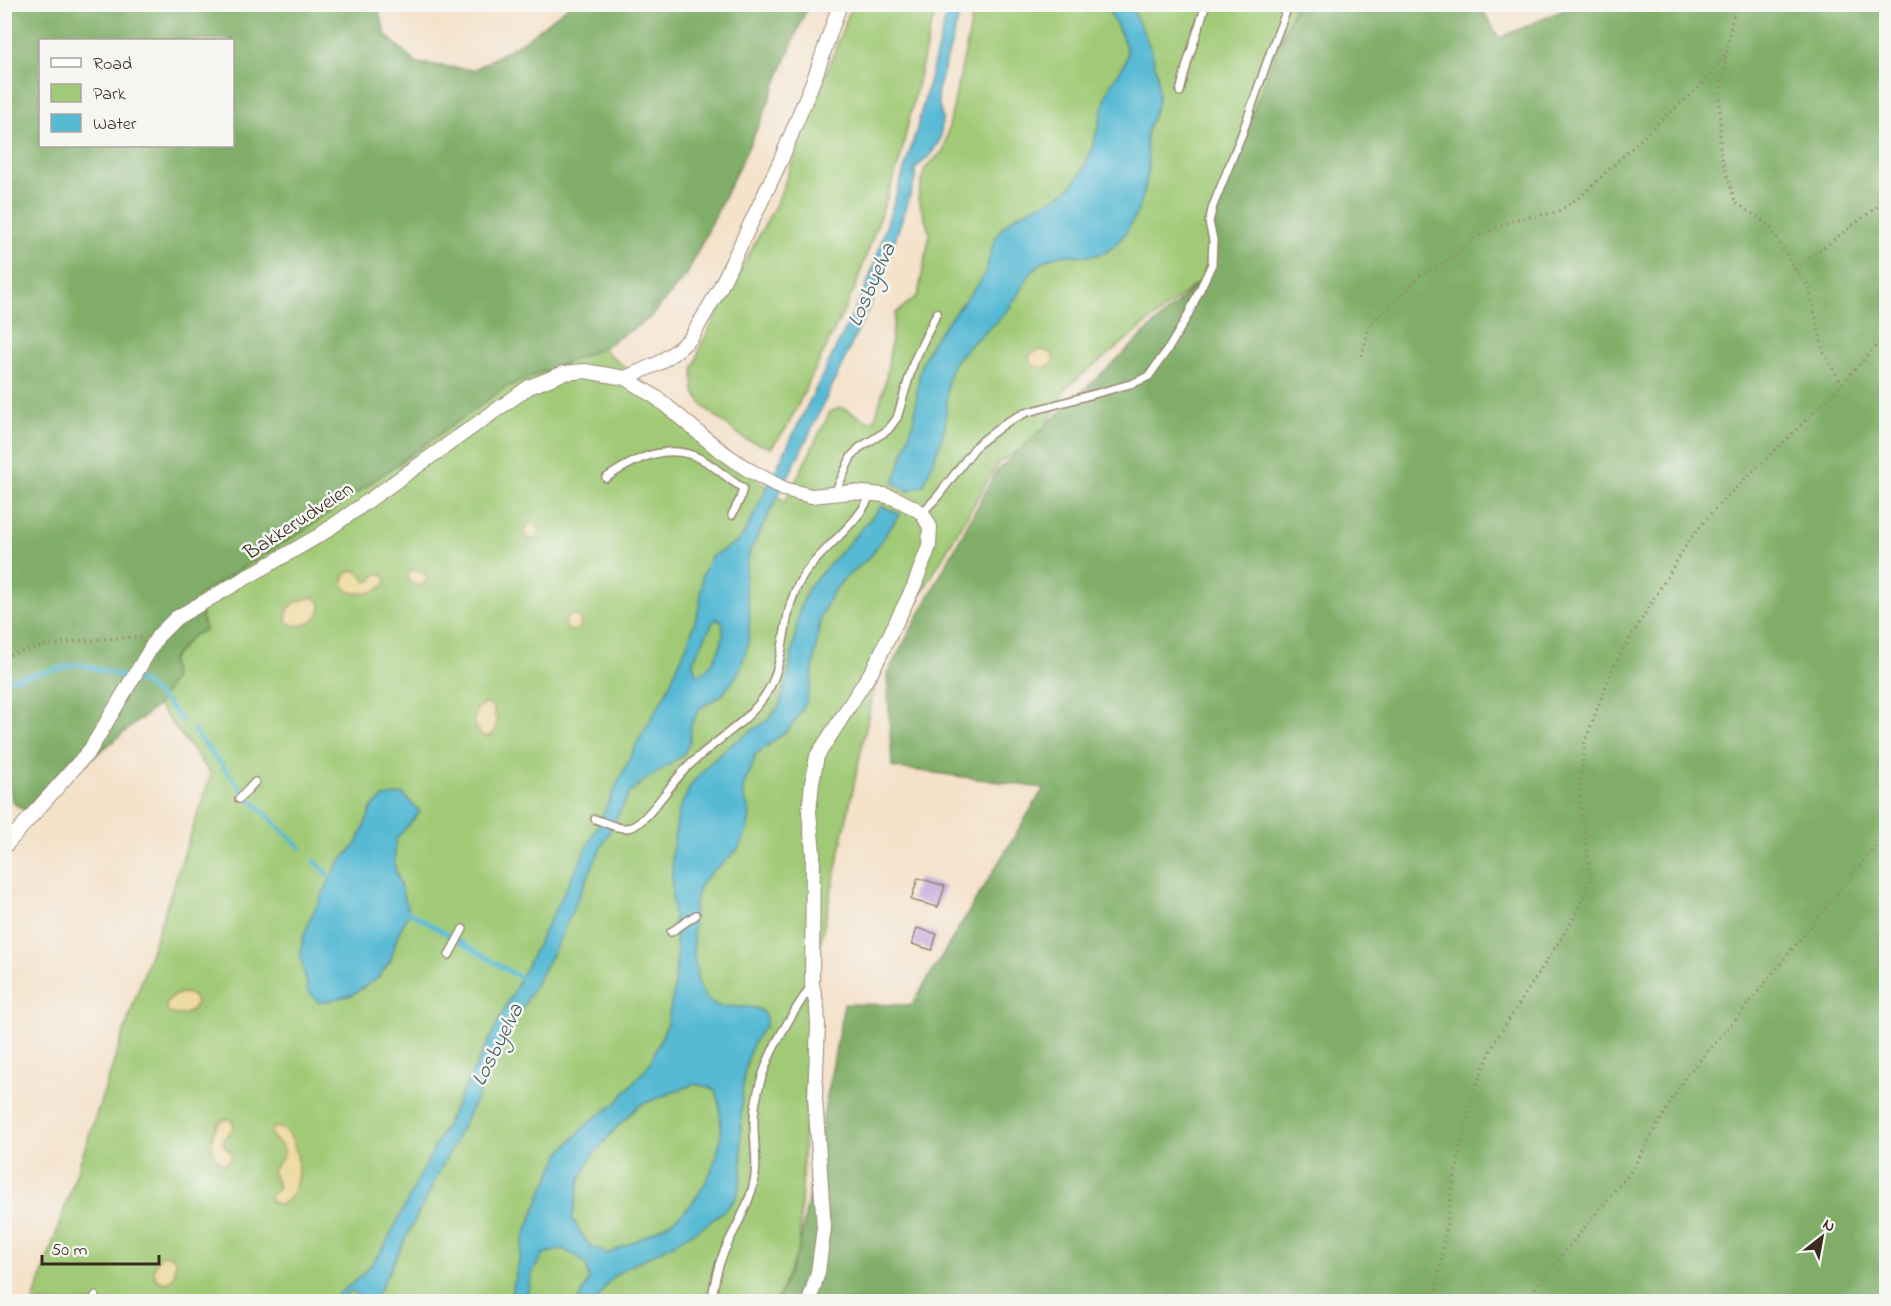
<svg xmlns="http://www.w3.org/2000/svg" width="1891" height="1306" viewBox="0 0 1891 1306" font-family="'Indie Flower',sans-serif">
  <style>
    .green { fill: #a0ca76; stroke: #6e7a4a; stroke-width: 1.5 }
    .forest { fill: #80ae67; stroke: #5e6c42; stroke-width: 1.5; fill-rule: evenodd }
    .sand { fill: #eeda9e; stroke: #94825e; stroke-width: 1.5 }
    .water { fill: #56bad4; stroke: #487279; stroke-width: 1.5; fill-rule: evenodd }
    .lines { fill: none; stroke-linecap: round; stroke-linejoin: round }
    .stream { stroke: #56bad4; stroke-width: 4.5 }
    .building { fill: #c7acda }
    .lane-casing { stroke: #988674; stroke-width: 10 }
    .street-casing { stroke: #988674; stroke-width: 16 }
    .path { stroke: #988674; stroke-width: 3; stroke-dasharray: 1.5 4.5; stroke-linecap: butt }
    .lane { stroke: #fff; stroke-width: 7 }
    .street { stroke: #fff; stroke-width: 14 }
    .labels { text-anchor: middle; stroke-width: 5; stroke-linejoin: round; paint-order: stroke }
    .street-label { font-size: 21px; fill: #3b2a1e; stroke: #f6f6f2 }
    .water-label { font-size: 22px; font-style: italic; fill: #445c5e; stroke: #f6f6f2 }
  </style>
  <rect width="100%" height="100%" fill="#f6f6f2"/>
  <filter id="ink" filterUnits="userSpaceOnUse"><feTurbulence type="fractalNoise" baseFrequency=".0167" numOctaves="2"/><feDisplacementMap in="SourceGraphic" scale="12" xChannelSelector="R" yChannelSelector="G"/><feConvolveMatrix kernelMatrix="1 2 1 2 8 2 1 2 1" color-interpolation-filters="sRGB"/></filter>
  <filter id="wash" filterUnits="userSpaceOnUse"><feTurbulence type="fractalNoise" baseFrequency=".008" numOctaves="4" result="noise"/><feDisplacementMap in="SourceGraphic" scale="24" xChannelSelector="R" yChannelSelector="G"/><feGaussianBlur stdDeviation="1.35" result="paint"/><feColorMatrix in="noise" values="0 0 0 0 0 0 0 0 0 0 0 0 0 0 0 0 0 1.4 0 .05"/><feComposite in="paint" operator="in"/></filter>
  <g filter="url(#wash)">
    <rect width="100%" height="100%" fill="#f4e2cb"/>
    <path class="green" d="M852,5H938L930,30L899,163L855,288L787,427L771,448L745,439L704,407L694,392L693,370L702,343L779,198Z
      M975,5H1295L1219,198L1205,277L1066,388L1040,437L998,463L879,666L811,987L799,1248L777,1301L33,1302L211,774L158,705L174,677L171,660L192,636L196,596L303,531L506,387L602,348L785,502L830,412L841,407L869,422L875,419L886,380L895,314L918,295L930,234L918,198L925,169L944,150Z"/>
    <path class="forest" d="M4,5H377L386,35L416,63L474,70L525,40L570,5H808L760,123L687,274L650,318L602,348L506,387L303,531L197,596L205,630L192,636L171,660L174,677L158,705L86,763L76,755L24,810L12,802L10,785L4,765ZM40,40H232V146H40Z
      M1295,5H1480L1499,38L1575,5H1886V1301L777,1302L799,1248L844,1004L912,1005L1044,788L892,767L887,674L996,472L1205,277L1219,198Z"/>
    <path class="sand" d="M1042,350L1052,353L1054,361C1047,369 1037,370 1030,362V355L1036,351Z
      M524 532a8 8 0 1 1 16 0a8 8 0 1 1-16 0Z
      M354,570L360,573L366,582L371,581L376,574H381L385,577L386,583C377,594 362,595 349,592L343,586C342,578 345,572 354,570Z
      M418,570L423,572L427,578V582L418,586L409,582L407,576L411,571Z
      M312,597L320,601C326,619 299,634 286,620L288,609L296,602Z
      M565 623a8 8 0 1 1 16 0a8 8 0 1 1-16 0Z
      M486,703L493,707L497,722L494,732L491,736H482C472,726 471,708 486,703Z
      M184,993L189,994L195,999L196,1005C189,1015 180,1017 169,1013L166,1007C168,998 175,994 184,993Z
      M225,1119L231,1120L234,1125L232,1130L224,1138L223,1144L232,1154L230,1160L224,1164C206,1157 209,1126 225,1119Z
      M274,1127L284,1129C302,1144 305,1196 279,1205L270,1201V1196L279,1187L272,1171C276,1164 288,1156 283,1147C280,1143 274,1140 271,1135V1131Z
      M163,1255L172,1256L176,1262L174,1276L167,1283C149,1282 152,1263 163,1255Z"/>
    <path class="water" d="M949,5H962L937,94L942,118L941,138L931,154L915,169V180L880,284L806,441L750,551L746,568L745,583L750,618L748,644L741,667L734,680L721,696L700,708L691,725L690,742L683,755L640,784L629,794L599,852L557,945L523,1007L374,1301H357L356,1293L351,1291L340,1301L328,1302C354,1283 368,1272 385,1245L587,847L637,743L666,693L689,640L700,605L702,576L711,557L735,543L740,539L745,532L865,289L873,268L916,132ZM717,619L722,622C727,639 714,668 698,675L695,674L696,668L693,666V661L713,622Z
      M1107,5H1130C1145,34 1161,64 1158,99C1157,112 1147,125 1146,138C1146,148 1149,159 1148,170C1146,196 1133,229 1113,247C1093,265 1069,248 1048,259C1022,275 1023,292 1006,312C992,329 971,341 957,359C942,378 949,403 945,425C942,443 930,467 924,485L909,491L894,483C900,461 909,440 914,418C918,399 916,378 924,359C932,338 948,321 962,304C969,295 979,285 984,275C990,261 990,245 999,232C1016,208 1046,207 1067,190C1094,168 1098,116 1110,86C1115,76 1127,65 1127,54C1127,40 1112,20 1107,5Z
      M882,506L900,514L870,557L843,580L831,595L821,616L810,688L806,702L798,717L788,730L755,755C754,770 744,778 743,789C742,798 749,806 750,815C750,823 744,839 740,846C735,855 718,866 710,874C706,878 701,883 699,888C692,905 692,942 695,961C696,975 700,998 715,1005C730,1011 770,997 766,1026C740,1048 741,1108 741,1140C742,1159 744,1182 735,1199C730,1206 722,1212 715,1218C696,1233 673,1244 652,1255C636,1264 617,1270 606,1285C603,1290 600,1296 597,1301H578L589,1280L586,1264L575,1255L561,1249L544,1254L533,1271L525,1301L510,1302L524,1237L541,1194L561,1152L589,1122L616,1103L649,1065L667,1025L674,990L677,954L672,895V851L679,810L692,783L708,765L729,746L769,719L780,704L788,675L800,609L808,588ZM694,1084C717,1087 718,1090 720,1112C720,1119 722,1128 721,1135C716,1168 700,1202 672,1221C652,1234 629,1244 607,1254L589,1245L572,1219L580,1180L592,1156L617,1127L640,1105Z
      M403,794L420,812L396,839L394,865L409,912L397,937L391,960L379,977L352,995L319,1003L308,991L301,958L302,941L310,919L339,862L357,844L372,807L384,797Z"/>
    <g class="lines">
      <path class="stream" d="M4,681L79,664L142,682L166,702L181,720
        M193,730L248,797L301,848
        M315,861L330,877
        M409,912L526,981"/>
    </g>
    <g id="blocks">
      <path class="building" d="M918,878L945,886L938,907L911,900Z
        M917,928L937,934L932,950L912,944Z"/>
    </g>
  </g>
  <g filter="url(#ink)">
    <use href="#blocks" fill-opacity="0" stroke="#988674" stroke-width="1.5"/>
    <g class="lines">
      <g class="lane-casing">
        <path id="lane" d="M1180,92L1187,64L1206,4
          M606,478C636,458 669,441 703,460C717,468 729,480 743,488L740,499L732,515
          M835,493L851,457L859,448L888,430L897,418L914,361L937,313
          M922,513L938,496L977,445L1007,422L1025,413L1134,383L1149,376L1170,346L1187,317L1212,264L1213,240L1209,222L1213,206L1242,134L1273,45L1289,4
          M239,799L255,782
          M595,819C607,823 622,832 634,826C648,819 669,787 680,775C709,741 758,721 774,678C786,648 783,614 798,585C815,551 861,525 871,492
          M671,932L696,915
          M449,955L463,929
          M92,1302L95,1296
          M711,1302C714,1287 716,1271 722,1257C731,1234 747,1211 753,1186C759,1164 753,1141 754,1118C757,1068 784,1026 811,986"/>
      </g>
      <g class="street-casing">
        <path id="street" d="M625,378L657,398L717,448L747,469L784,489L811,496L853,492L884,495L897,499L914,508L922,513L930,527L929,546L914,586L873,669L817,756L812,783L809,812L813,852L812,984L817,1007L818,1025L815,1097L824,1228L818,1272L809,1302
          M4,847L90,750L158,636L176,618L320,535L529,387L564,373L585,371L625,378L659,363L676,351L691,338L720,288L780,162L816,74L840,4"/>
      </g>
      <path class="path" d="M1737,4L1731,24L1720,96V151L1735,202L1769,225L1795,269L1809,287L1824,353L1842,384
        M1795,269L1877,207L1886,197
        M1362,356L1369,325L1397,300L1419,277L1447,260L1476,238L1515,219L1538,216L1559,211L1581,196L1658,123L1701,86L1727,52
        M4,657C49,641 95,639 141,637
        M1434,1302L1454,1179L1473,1093L1494,1043L1574,918L1591,879L1579,794L1585,741L1614,665L1690,539L1717,506L1827,400L1886,335
        M1523,1302L1632,1170L1685,1077L1736,1019L1877,844L1886,838"/>
      <use href="#lane" class="lane"/>
      <use href="#street" class="street"/>
    </g>
  </g>
  <g class="labels">
    <g class="street-label">
      <text transform="translate(298 520) rotate(-33)" y="7">Bakkerudveien</text>
    </g>
    <g class="water-label">
      <text transform="translate(870 284) rotate(-66)" y="8">Losbyelva</text>
      <text transform="translate(496 1044) rotate(-63)" y="8">Losbyelva</text>
    </g>
  </g>
  <rect width="1891" height="1306" fill="none" stroke="#f6f6f2" stroke-width="24"/>
  <rect x="39" y="39" width="195" height="108" fill="#f6f6f2" stroke="#aba49d" stroke-width="1.5"/>
  <rect x="51" y="58" width="30" height="9" fill="#ffffff" stroke="#aba49d" stroke-width="1.5"/>
  <text x="93" y="69" font-size="18" fill="#3b2a1e">Road</text>
  <rect x="51" y="84" width="30" height="18" fill="#a0ca76" stroke="#aba49d" stroke-width="1.5"/>
  <text x="93" y="99" font-size="18" fill="#3b2a1e">Park</text>
  <rect x="51" y="114" width="30" height="18" fill="#56bad4" stroke="#aba49d" stroke-width="1.5"/>
  <text x="93" y="129" font-size="18" fill="#3b2a1e">Water</text>
  <g transform="translate(1822 1237) rotate(31)" stroke="#f6f6f2" stroke-width="4.5" paint-order="stroke">
  <path d="M0-4.5L10 22L0 15L-10 22Z" fill="#3b2a1e"/>
  <text y="-9" font-size="16" font-weight="bold" text-anchor="middle" fill="#3b2a1e">N</text>
  </g>
  <path d="M42 1255v9h117v-9" fill="none" stroke="#3b2a1e" stroke-width="3"/>
  <text x="51" y="1255" font-size="18" fill="#3b2a1e" stroke="#f6f6f2" stroke-width="4.5" paint-order="stroke">50 m</text>
</svg>
